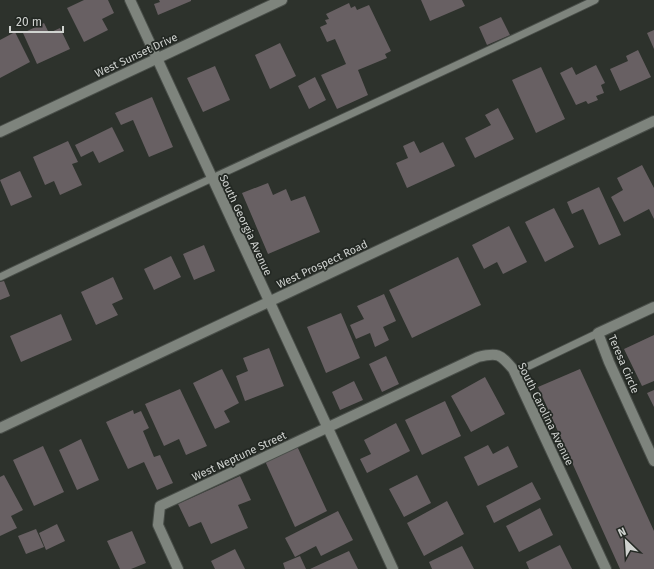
<svg xmlns="http://www.w3.org/2000/svg" width="654" height="569" viewBox="0 0 654 569" font-family="'Fira Sans',sans-serif">
  <style>
    .building { fill: #686063 }
    .lines { fill: none; stroke-linecap: round; stroke-linejoin: round }
    .service-casing { stroke: #494e49; stroke-width: 9 }
    .minor-casing { stroke: #494e49; stroke-width: 12 }
    .service { stroke: #7e847d; stroke-width: 7 }
    .minor { stroke: #7e847d; stroke-width: 10 }
    .labels { text-anchor: middle; stroke-width: 3.5; stroke-linejoin: round; paint-order: stroke }
    .street-label { font-size: 11px; fill: #d0d3d0; stroke: #232823 }
  </style>
  <rect width="100%" height="100%" fill="#2d322c"/>
  <path class="building" d="M84,0H108L114,13L102,19L108,30L84,42L67,8Z
    M159,0H191V1L158,15L154,4L160,2Z
    M421,0H462L465,6L430,21Z
    M349,3L351,8L355,6L357,10L369,5L391,51L385,54L387,58L358,70L368,95L337,109L321,75L346,64L335,39L327,42L320,27L327,24L325,20L329,19L326,14Z
    M501,17L510,35L487,45L479,27Z
    M44,23L49,33L60,28L70,49L37,64L23,33Z
    M654,30V49L647,33Z
    M15,32L30,62L0,78V40Z
    M280,43L296,76L270,89L255,55Z
    M638,50L651,77L620,91L610,69L628,61L626,56Z
    M596,65L605,83L601,85L604,93L596,96L598,100L588,104L586,101L576,105L560,73L572,67L576,75Z
    M215,66L230,100L203,112L187,78Z
    M541,67L565,119L536,133L512,80Z
    M315,77L326,100L309,109L298,86Z
    M152,97L173,147L149,157L133,120L121,125L115,113Z
    M498,108L514,139L475,158L465,138L491,125L485,115Z
    M112,127L124,151L99,163L93,151L81,157L75,145Z
    M68,141L78,162L72,164L82,185L60,195L54,181L45,185L33,157Z
    M414,141L420,153L443,142L455,166L407,188L396,163L408,158L403,146Z
    M642,165L654,188V219L649,209L624,222L611,197L623,190L617,178Z
    M20,171L32,197L11,206L0,180Z
    M268,183L273,195L286,189L291,201L305,196L320,232L268,254L242,193Z
    M599,187L621,235L599,245L583,209L572,214L567,202Z
    M554,208L574,247L545,262L525,222Z
    M509,226L527,262L503,274L497,262L484,269L472,245Z
    M204,245L215,271L194,280L183,254Z
    M171,256L181,277L154,290L144,269Z
    M458,257L481,305L412,338L389,290Z
    M113,277L123,299L112,304L118,315L96,325L81,292Z
    M4,281L10,296L0,300V282Z
    M384,294L396,321L383,327L389,340L375,347L370,333L356,339L350,325L364,319L357,306Z
    M341,313L360,358L326,373L307,327Z
    M61,314L72,340L21,362L10,336Z
    M654,335V381L642,386L624,349Z
    M269,348L284,386L245,401L236,376L248,371L243,358Z
    M386,356L399,384L382,392L369,364Z
    M222,369L239,403L224,411L230,422L215,429L193,383Z
    M580,369L654,531V569H620L538,387Z
    M485,377L505,414L471,432L451,396Z
    M354,381L363,400L340,410L332,392Z
    M180,389L207,446L186,455L179,439L164,446L145,404Z
    M654,390V407L647,393Z
    M445,401L461,436L422,455L405,420Z
    M133,410L134,414L141,411L149,428L143,431L154,457L160,455L173,483L157,490L144,462L128,469L106,422Z
    M396,423L410,451L367,473L360,459L371,454L364,440Z
    M81,439L99,480L77,490L59,450Z
    M488,445L493,454L508,446L518,467L478,486L464,457Z
    M43,446L64,492L34,506L13,460Z
    M297,446L327,511L295,527L265,461Z
    M4,475L23,510L11,516L17,528L0,536V477Z
    M417,475L431,503L404,517L389,489Z
    M240,476L251,500L238,505L248,528L211,544L201,522L189,527L178,504Z
    M532,482L541,499L494,523L486,506Z
    M447,501L464,534L424,556L407,523Z
    M540,508L553,535L519,552L506,526Z
    M338,511L353,540L321,556L316,546L295,557L285,538Z
    M57,524L65,541L46,550L39,533Z
    M36,529L44,547L26,554L18,536Z
    M132,531L146,563L131,569H120L107,541Z
    M560,545L572,569H529L526,562Z
    M462,546L474,569H432L429,562Z
    M235,549L245,569H215L211,561Z
    M349,551L358,569H310Z
    M300,556L306,569H285L283,563Z"/>
  <g class="lines">
    <g class="service-casing">
      <path id="service" d="M0,277C198,183 398,94 595,0
        M529,366L598,333"/>
    </g>
    <g class="minor-casing">
      <path id="minor" d="M130,0L393,569
        M0,132L282,0
        M654,307L598,333L609,362L654,461
        M0,428L654,121
        M178,569L158,525L160,506L478,357C498,352 500,354 513,369L606,569"/>
    </g>
    <use href="#service" class="service"/>
    <use href="#minor" class="minor"/>
  </g>
  <g class="labels">
    <g class="street-label">
      <text transform="translate(136 55) rotate(-25)" y="4">West Sunset Drive</text>
      <text transform="translate(246 225) rotate(65)" y="4">South Georgia Avenue</text>
      <text transform="translate(322 264) rotate(-25)" y="4">West Prospect Road</text>
      <text transform="translate(624 364) rotate(67)" y="4">Teresa Circle</text>
      <text transform="translate(546 414) rotate(64)" y="4">South Carolina Avenue</text>
      <text transform="translate(239 456) rotate(-25)" y="4">West Neptune Street</text>
    </g>
  </g>
  <g transform="translate(626 541) rotate(335)" stroke="#232823" stroke-width="3" paint-order="stroke">
  <path d="M0-3L7 15L0 10L-7 15Z" fill="#d0d3d0"/>
  <text y="-6" font-size="11" font-weight="bold" text-anchor="middle" fill="#d0d3d0">N</text>
  </g>
  <path d="M10 26v6h53v-6" fill="none" stroke="#d0d3d0" stroke-width="2"/>
  <text x="16" y="26" font-size="12" fill="#d0d3d0" stroke="#232823" stroke-width="3" paint-order="stroke">20 m</text>
</svg>
